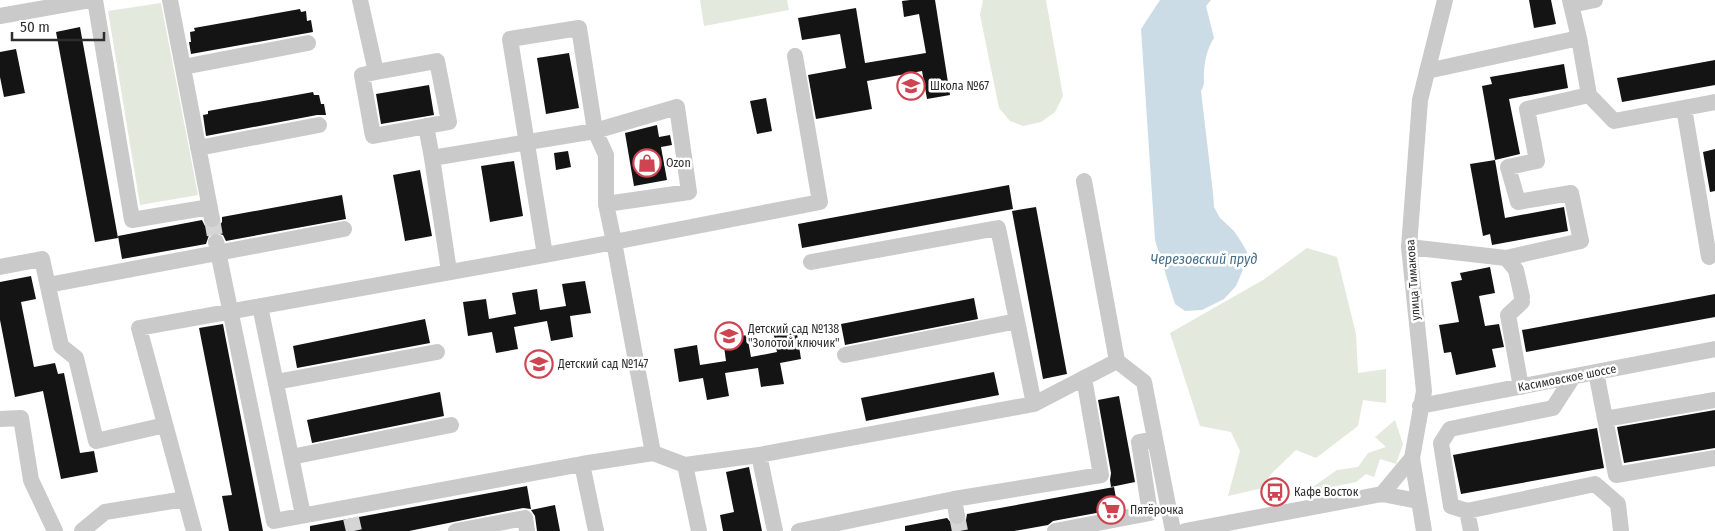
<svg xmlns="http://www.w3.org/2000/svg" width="1715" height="531" viewBox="0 0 1715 531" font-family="'Fira Sans Condensed',sans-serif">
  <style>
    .green { fill: #e3e9dc }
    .water { fill: #cbdce7 }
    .building { fill: #141414 }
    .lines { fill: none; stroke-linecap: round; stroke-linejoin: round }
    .minor-tunnel { stroke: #d5d5d5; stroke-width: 16; stroke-dasharray: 16 8; stroke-linecap: butt }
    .minor { stroke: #cacaca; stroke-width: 16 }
    .labels { text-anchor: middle; stroke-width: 5; stroke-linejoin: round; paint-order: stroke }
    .poi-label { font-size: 12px; fill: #2d2d2d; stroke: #fff; text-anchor: start }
    .street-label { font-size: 12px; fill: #2d2d2d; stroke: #fff }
    .water-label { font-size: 14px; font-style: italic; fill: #456e85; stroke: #fff }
  </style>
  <rect width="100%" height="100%" fill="#fff"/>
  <path class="green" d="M700,0H787L789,10L704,26Z
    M983,0H1046L1063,96L1055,112L1041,122L1023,126L1010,121L999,108L980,15Z
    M161,3L198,195L140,205L108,11Z
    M1307,248L1337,257L1356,334L1358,373L1386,369V403L1363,400L1358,426L1316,458L1296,450L1271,474L1263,488L1228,496L1240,451L1231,432L1200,426L1170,333L1263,280Z
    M1395,420L1403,444L1396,464L1380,459L1374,477L1366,474L1356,482L1304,493L1337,470L1358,467L1368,453L1386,447L1375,437Z"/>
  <path class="water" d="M1160,0H1211L1206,6L1214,38C1207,49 1205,59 1204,72C1203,81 1206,82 1201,91L1213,193L1214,207L1220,218L1234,231L1242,243L1247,252L1245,265L1236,286L1224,299L1202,310L1185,311L1175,304L1155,240L1141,29Z"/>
  <path class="building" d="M910,0H935L950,95L927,99L922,71L867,81L872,109L816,119L808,75L846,68L840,34L802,40L798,18L856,8L865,63L926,53L919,14L904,17L902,1Z
    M1529,0H1551L1556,24L1534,28Z
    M300,9L301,12L306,11L307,21L311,20L313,32L191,54L189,42H191L190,32L195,31L194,28Z
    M80,27L118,238L95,242L56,32Z
    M16,49L25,93L4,97L0,77V52Z
    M569,53L579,108L546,114L537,58Z
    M1715,60V85L1622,102L1617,78Z
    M1564,64L1568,88L1509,99L1520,154L1495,160L1482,86L1492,84L1490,77Z
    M429,85L434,115L381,124L376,94Z
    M313,92L314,95H319L321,104H324L326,115H317L206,136L203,115L208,114V111Z
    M766,98L772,131L757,134L750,101Z
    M657,125L659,137L670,135L672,145L661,147L667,180L634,186L625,133Z
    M1715,149V191L1710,192L1703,152Z
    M568,151L571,167L556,170L554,153Z
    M1495,160L1505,218L1564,207L1568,231L1492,245L1490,234L1483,236L1470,164Z
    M514,161L523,216L490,222L481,166Z
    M420,170L432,236L405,241L393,175Z
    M1009,185L1013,209L802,248L798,224Z
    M342,195L346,219L226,241L223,235L214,232L209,235L206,244L122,259L118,236L202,220L205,226L213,229L219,226L222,222V217Z
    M1036,207L1067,374L1043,379L1012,211Z
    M1490,267L1495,293L1479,296L1485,326L1499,324L1504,347L1492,349L1496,367L1456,375L1451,352L1444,353L1439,325L1459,322L1451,282L1462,280L1460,273Z
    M31,276L36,299L21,302L34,367L55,363L58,374L64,373L80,453L94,451L98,472L61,479L43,391L15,397L0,320V282Z
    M585,281L591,313L570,316L573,337L551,341L547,321L514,327L518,349L496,353L492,332L468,336L463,302L486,299L489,319L516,314L512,293L537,289L540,310L566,306L562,284Z
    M1715,294V317L1526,352L1522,330Z
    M974,298L978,319L845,345L841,324Z
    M425,319L430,343L297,368L293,346Z
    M223,324L225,335L263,531H229L222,496L232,495L199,328Z
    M796,327L801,359L780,363L784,384L761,387L758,368L725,373L729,396L707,400L703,378L679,382L674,349L697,345L700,365L726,361L723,339L747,335L751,357L777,352L773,331Z
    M994,372L999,395L866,421L861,398Z
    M440,392L444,416L312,443L307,420Z
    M1119,396L1135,482L1111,487L1110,480L1111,473L1098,400Z
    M1715,410V448L1624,463L1617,427Z
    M1597,428L1604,468L1461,494L1453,455Z
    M749,467L762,531H723L720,515L734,512L726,472Z
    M527,486L531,509L523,508L409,531H310V526Z
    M1114,487L1118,509L1053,521L1048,525L1014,531H905V526L947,518L953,525L959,526L966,520L967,514Z
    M555,505L560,531H537L535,516L531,510Z"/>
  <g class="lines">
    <path class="minor-tunnel" d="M212,219L216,242
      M957,516L960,531
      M351,518L354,531"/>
    <path class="minor" d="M95,0L132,220L210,207
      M170,0L212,219
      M360,0L376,72L437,61L449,122L373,136L362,75L376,72
      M1570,0L1579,38
      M1571,5L1595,0
      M0,16L90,0
      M183,67L308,43
      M1427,71L1579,38L1589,95L1614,121L1715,102
      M1684,108L1709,257
      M426,126L432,158
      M198,148L319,125
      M1084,181L1117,361L1144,382L1173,531
      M606,204V155L595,131L677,107L689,192L606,204L614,242L820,202L795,56
      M216,242L274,521L582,464L596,531
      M1409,247L1506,258L1581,241L1571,193L1518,202L1508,167L1537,161L1527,109L1589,95
      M1506,258L1516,270L1522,297
      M811,262L998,228L1034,404
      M0,267L42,259L61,346L76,358L96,441L165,425
      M449,271L432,158L595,131L579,28L510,39L545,255L614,242L653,453L685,465L699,531
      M48,285L344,229
      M260,306L303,515
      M845,355L1017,321
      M1596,372L1616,475L1715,458
      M1573,377L1553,408L1450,429L1441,443L1451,506L1467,511L1595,484L1618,504L1621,531
      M276,382L437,352
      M1521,387L1508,315L1522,302
      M1420,406L1715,349
      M0,419L21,418L31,480L55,531
      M1605,419L1715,400
      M759,455L1034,404L1117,361
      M291,457L451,425
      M582,464L653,453
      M685,465L759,455L775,531
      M1382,494L1412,458
      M954,499L957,516
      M1467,511L1471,531
      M82,531L105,512L185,499
      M194,531L139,328L545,255
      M456,531L525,518L527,531
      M799,531L954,499L1101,475L1084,378
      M1055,531L1150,513L1139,442L1155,439
      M1185,531L1382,494L1418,501
      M1424,531L1412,458L1424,391L1409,247L1420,100L1445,0"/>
  </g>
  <defs>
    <g id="school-ring" transform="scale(1.4375)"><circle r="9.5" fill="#fff" stroke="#cf4451" stroke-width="1.5"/><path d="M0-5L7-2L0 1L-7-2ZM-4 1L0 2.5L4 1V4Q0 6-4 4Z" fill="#cf4451"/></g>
    <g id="shop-ring" transform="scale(1.4375)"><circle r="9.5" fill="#fff" stroke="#cf4451" stroke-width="1.5"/><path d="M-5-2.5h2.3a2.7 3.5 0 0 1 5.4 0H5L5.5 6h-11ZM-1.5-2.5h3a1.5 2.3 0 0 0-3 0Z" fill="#cf4451"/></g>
    <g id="bus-ring" transform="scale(1.4375)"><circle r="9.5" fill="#fff" stroke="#cf4451" stroke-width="1.5"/><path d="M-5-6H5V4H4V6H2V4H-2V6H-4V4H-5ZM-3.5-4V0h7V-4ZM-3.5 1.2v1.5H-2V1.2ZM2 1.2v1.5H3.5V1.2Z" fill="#cf4451"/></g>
    <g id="supermarket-ring" transform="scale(1.4375)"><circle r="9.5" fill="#fff" stroke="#cf4451" stroke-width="1.5"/><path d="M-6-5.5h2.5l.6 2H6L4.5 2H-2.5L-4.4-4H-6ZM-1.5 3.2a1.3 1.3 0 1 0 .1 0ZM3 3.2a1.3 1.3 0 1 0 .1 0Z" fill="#cf4451"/></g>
  </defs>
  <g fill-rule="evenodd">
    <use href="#school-ring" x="911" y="86"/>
    <use href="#shop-ring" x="647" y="163"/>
    <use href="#school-ring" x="729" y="336"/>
    <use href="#school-ring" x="539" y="364"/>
    <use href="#bus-ring" x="1275" y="492"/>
    <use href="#supermarket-ring" x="1111" y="510"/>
  </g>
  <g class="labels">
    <g class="poi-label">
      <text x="930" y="90">Школа №67</text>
      <text x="666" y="167">Ozon</text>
      <text x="748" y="333">Детский сад №138<tspan x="748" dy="14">"Золотой ключик"</tspan></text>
      <text x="558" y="368">Детский сад №147</text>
      <text x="1294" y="496">Кафе Восток</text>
      <text x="1130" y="514">Пятёрочка</text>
    </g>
    <g class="street-label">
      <text transform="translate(1413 280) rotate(-94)" y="4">улица Тимакова</text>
      <text transform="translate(1567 378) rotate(-11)" y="4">Касимовское шоссе</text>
    </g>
    <g class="water-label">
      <text x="1204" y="264">Черезовский пруд</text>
    </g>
  </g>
  <path d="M12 32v8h92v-8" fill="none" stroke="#2d2d2d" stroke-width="2.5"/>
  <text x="20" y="32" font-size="15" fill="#2d2d2d" stroke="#ffffff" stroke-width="4" paint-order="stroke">50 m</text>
</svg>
